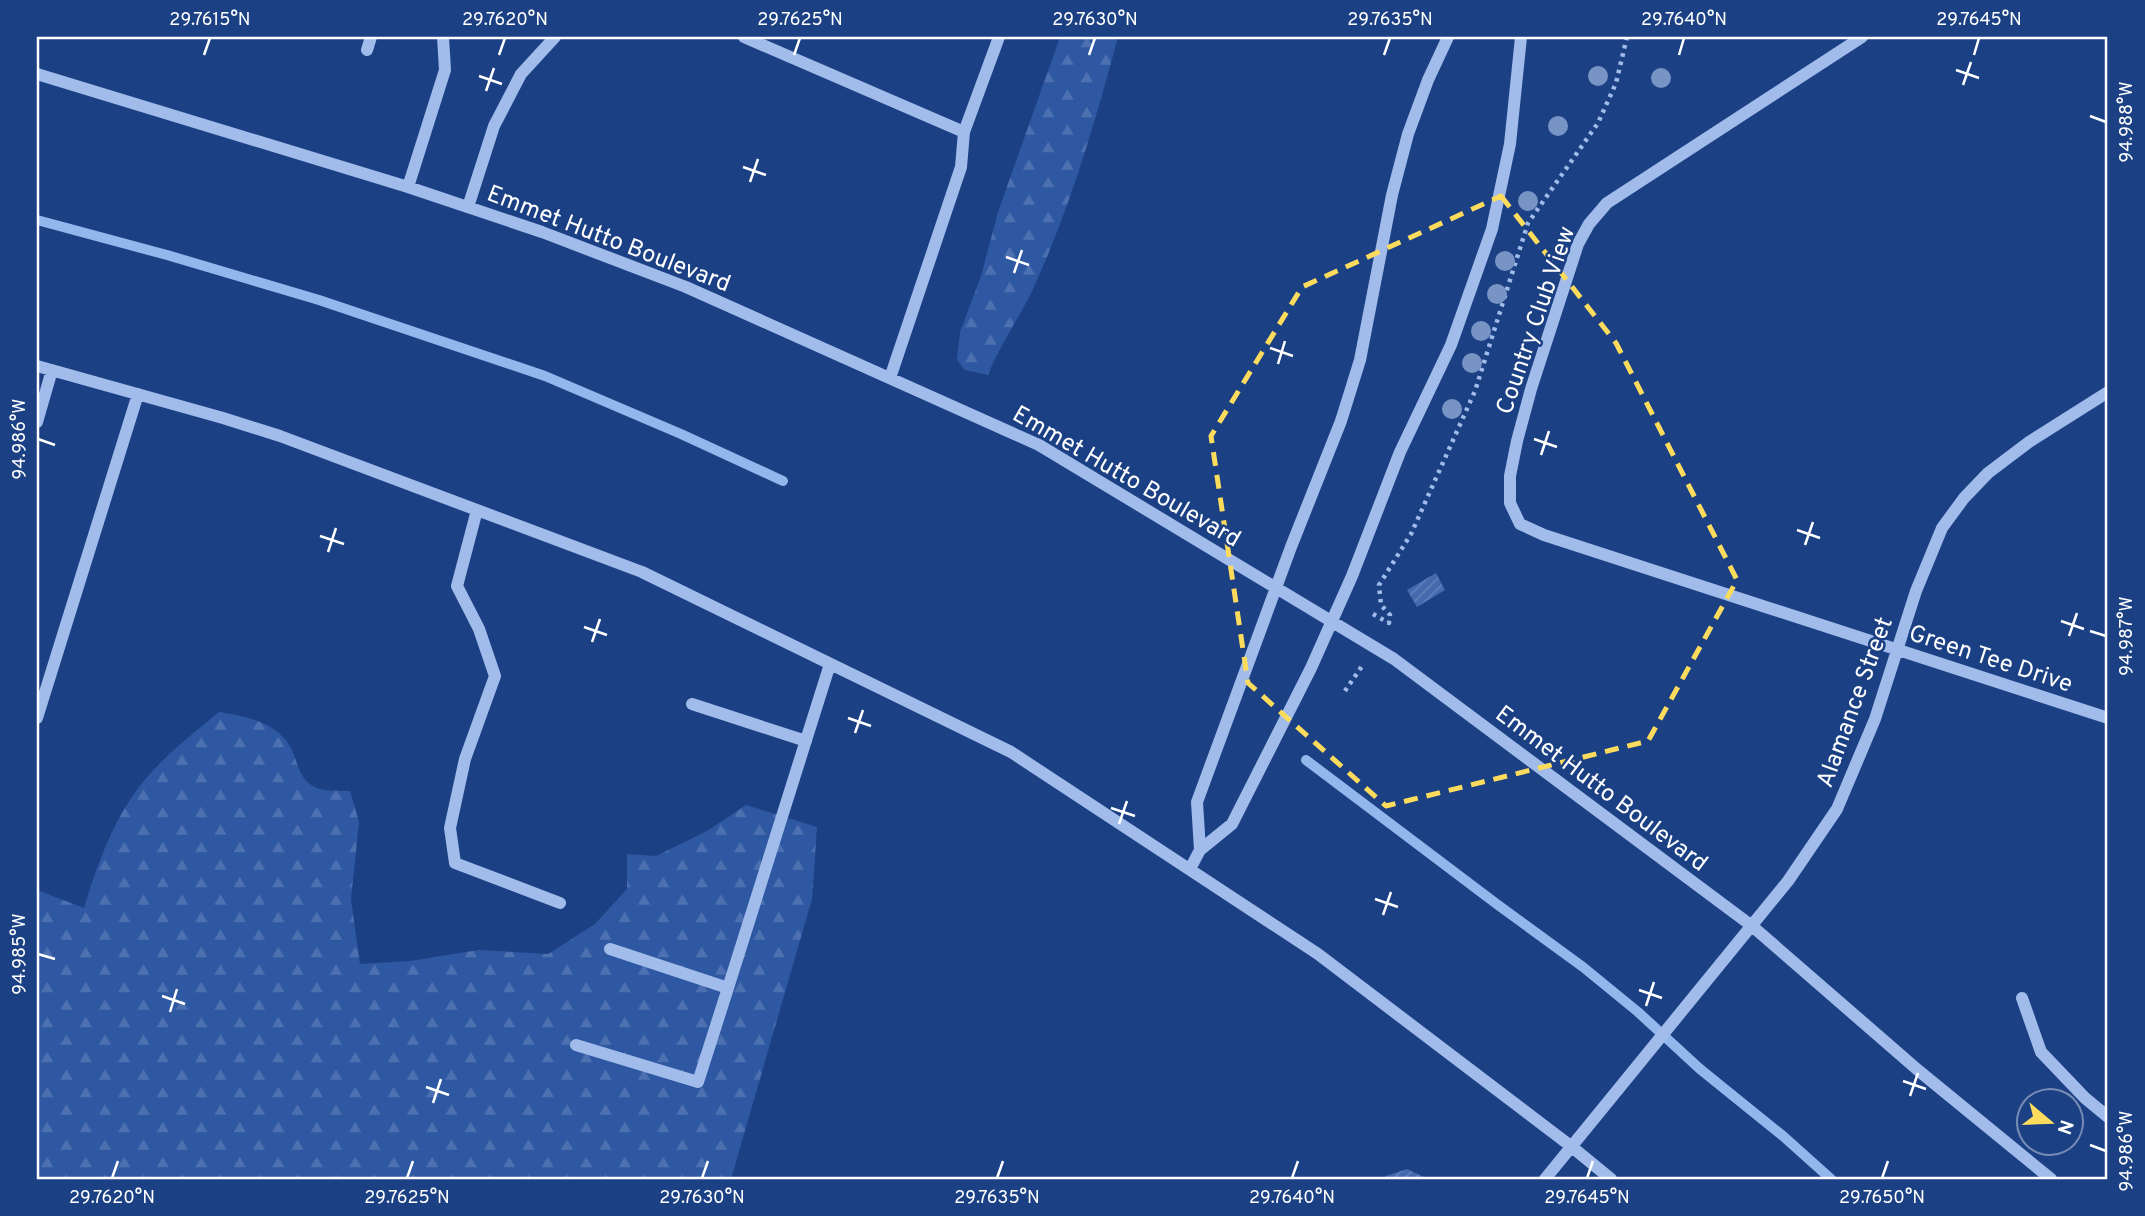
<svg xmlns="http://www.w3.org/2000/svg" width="2145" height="1216" viewBox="0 0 2145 1216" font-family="Overpass,sans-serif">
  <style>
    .forest { fill: url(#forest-firs) }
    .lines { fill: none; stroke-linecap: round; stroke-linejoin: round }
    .stream { stroke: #93b6ed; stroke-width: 10 }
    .building { fill: url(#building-hatch) }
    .path { stroke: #a1bceb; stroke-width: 4.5; stroke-dasharray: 3.5 5; stroke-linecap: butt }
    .minor { stroke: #a1bceb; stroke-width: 12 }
    .tree { fill: #7894c4 }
    .marked { fill: none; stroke: #fddc5d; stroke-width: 5; stroke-dasharray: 14 9; stroke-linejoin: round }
    .ticks { fill: none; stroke: #fff; stroke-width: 2.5 }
    .labels { text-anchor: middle; stroke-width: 5; stroke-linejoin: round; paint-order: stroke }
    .street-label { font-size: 24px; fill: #fff; stroke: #1b4084 }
    .neatline { fill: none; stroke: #fff; stroke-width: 2.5 }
    .ticks-label { font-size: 18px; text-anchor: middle; fill: #fff }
  </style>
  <defs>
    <pattern id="forest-firs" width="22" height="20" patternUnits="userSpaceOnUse" patternTransform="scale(1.75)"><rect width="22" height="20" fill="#2e58a2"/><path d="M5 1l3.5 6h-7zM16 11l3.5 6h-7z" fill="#4d71b0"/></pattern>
    <pattern id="building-hatch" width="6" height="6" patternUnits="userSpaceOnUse" patternTransform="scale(1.75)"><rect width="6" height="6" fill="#4469ad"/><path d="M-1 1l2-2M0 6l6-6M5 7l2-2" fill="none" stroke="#6080b9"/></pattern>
  </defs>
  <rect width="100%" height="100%" fill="#1b4084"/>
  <path class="forest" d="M1060,37H1118C1096,119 1072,202 1037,280C1023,313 1001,342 988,375L965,370L957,360L960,332L981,276L998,212Z
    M219,712C245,716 277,722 291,748C298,762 299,781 317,788C325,792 340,790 350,791L359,822L351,899L360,964L410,961L479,950L548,954L595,924L627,889V854L656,856L707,831L746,805L817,827L812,899L731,1179H37V890L84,908C96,869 110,828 134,794C156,762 189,737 219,712Z"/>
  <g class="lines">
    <path class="stream" d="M37,220L167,255L319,300L545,376L681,434L783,481
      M1306,760L1498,905L1583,967L1638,1012L1700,1069L1783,1136L1831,1179"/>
  </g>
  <path class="building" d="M1436,573L1445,590L1417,607L1407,590Z
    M1407,1169L1428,1179H1384L1386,1176Z"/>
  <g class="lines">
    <path class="path" d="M1373,614L1389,623L1390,615L1381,605L1379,585L1411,534L1475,391L1528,223L1598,123L1616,83L1627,37
      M1345,691L1362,666"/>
    <path class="minor" d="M744,37L964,132
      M1862,37L1607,203L1589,224L1578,244L1531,389L1517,441L1510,476V503L1520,524L1544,535L2108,718
      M367,50L371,37
      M37,74L408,187L542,232L686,287L1039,445L1394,659L1752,926L1919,1071L2051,1179
      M408,187L445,70L443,37
      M468,207L494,126L521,74L555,37
      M37,366L223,418L280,436L642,572L1011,752L1318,954L1572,1147L1611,1179
      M890,378L961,167L964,132L999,37
      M37,422L52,370
      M477,510L457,586L479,629L495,676L465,759L450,828L455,863L560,903
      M692,704L806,741
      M37,718L138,394
      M1200,850L1197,802L1291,547L1341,421L1360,360L1392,195L1408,134L1428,80L1448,37
      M1190,869L1200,850L1232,824L1311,668L1352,576L1400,452L1451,345L1492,229L1510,144L1521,37
      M610,949L728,988L830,664
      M2022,998L2041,1052L2085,1098L2108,1117
      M576,1045L698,1082L728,988
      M1545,1179L1788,881L1837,809L1875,719L1916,591L1942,528L1964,498L1988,473L2029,442L2108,392"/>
  </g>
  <g class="tree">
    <circle cx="1598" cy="76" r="10"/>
    <circle cx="1661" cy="78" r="10"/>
    <circle cx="1558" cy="126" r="10"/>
    <circle cx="1528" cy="201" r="10"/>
    <circle cx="1505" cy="261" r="10"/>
    <circle cx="1497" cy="294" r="10"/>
    <circle cx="1481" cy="331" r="10"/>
    <circle cx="1472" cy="363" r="10"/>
    <circle cx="1452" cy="409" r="10"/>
  </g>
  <path class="marked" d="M1501,196L1616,343L1737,580L1648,741L1386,806L1248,683L1211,436L1302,287Z"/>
  <path class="ticks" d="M204,55L210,38M499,55L505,38M794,55L800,38M1089,55L1095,38M1384,55L1390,38M1679,55L1684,38M1974,55L1979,38M1956,70L1979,78M479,76L502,84M1963,85L1971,62M486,91L494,68M2090,116L2106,122M743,167L766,175M750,182L758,159M1006,257L1029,265M1014,273L1022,250M1270,348L1293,356M1278,364L1285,341M38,439L55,445M1534,439L1557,447M1541,455L1549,431M1797,530L1820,538M320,536L344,544M1805,545L1813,522M328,552L336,528M2061,621L2084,629M584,627L607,635M2090,631L2106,636M2069,636L2077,613M592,642L600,619M848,718L871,726M855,733L863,710M1111,808L1135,816M1119,824L1127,801M1375,899L1398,907M1383,915L1391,892M38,954L55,959M1639,990L1662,998M162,996L185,1004M1646,1006L1654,982M170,1012L177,989M1903,1081L1926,1089M426,1087L449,1095M1910,1096L1918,1073M433,1103L441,1079M2090,1145L2106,1151M112,1178L118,1161M407,1178L413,1161M702,1178L708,1161M997,1178L1003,1161M1292,1178L1298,1161M1587,1178L1593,1161M1882,1178L1888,1161"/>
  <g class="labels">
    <g class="street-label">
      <text transform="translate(609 238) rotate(21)" y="8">Emmet Hutto Boulevard</text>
      <text transform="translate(1535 320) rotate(-71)" y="8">Country Club View</text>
      <text transform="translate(1127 476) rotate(30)" y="8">Emmet Hutto Boulevard</text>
      <text transform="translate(1991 658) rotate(18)" y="8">Green Tee Drive</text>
      <text transform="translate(1854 702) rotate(-70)" y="8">Alamance Street</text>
      <text transform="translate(1602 788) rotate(37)" y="8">Emmet Hutto Boulevard</text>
    </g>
  </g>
  <rect width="2145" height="1216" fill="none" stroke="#1b4084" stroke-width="77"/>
  <g transform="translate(2050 1122) rotate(109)"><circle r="33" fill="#1b4084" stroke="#768cb5" stroke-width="2"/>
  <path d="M0-5L12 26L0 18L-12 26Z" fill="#fddc5d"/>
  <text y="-10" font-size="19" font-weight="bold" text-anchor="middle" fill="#ffffff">N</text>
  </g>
  <rect x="38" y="38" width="2068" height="1140" class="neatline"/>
  <g class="ticks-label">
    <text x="210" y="25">29.7615°N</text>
    <text x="505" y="25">29.7620°N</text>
    <text x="800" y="25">29.7625°N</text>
    <text x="1095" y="25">29.7630°N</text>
    <text x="1390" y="25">29.7635°N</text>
    <text x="1684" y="25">29.7640°N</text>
    <text x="1979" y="25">29.7645°N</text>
    <text transform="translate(2126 122) rotate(-90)" y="6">94.988°W</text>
    <text transform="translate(19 439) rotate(-90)" y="6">94.986°W</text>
    <text transform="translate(2126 636) rotate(-90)" y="6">94.987°W</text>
    <text transform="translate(19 954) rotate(-90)" y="6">94.985°W</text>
    <text transform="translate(2126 1151) rotate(-90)" y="6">94.986°W</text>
    <text x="112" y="1203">29.7620°N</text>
    <text x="407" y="1203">29.7625°N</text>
    <text x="702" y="1203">29.7630°N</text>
    <text x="997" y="1203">29.7635°N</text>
    <text x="1292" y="1203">29.7640°N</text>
    <text x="1587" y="1203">29.7645°N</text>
    <text x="1882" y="1203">29.7650°N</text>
  </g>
</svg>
